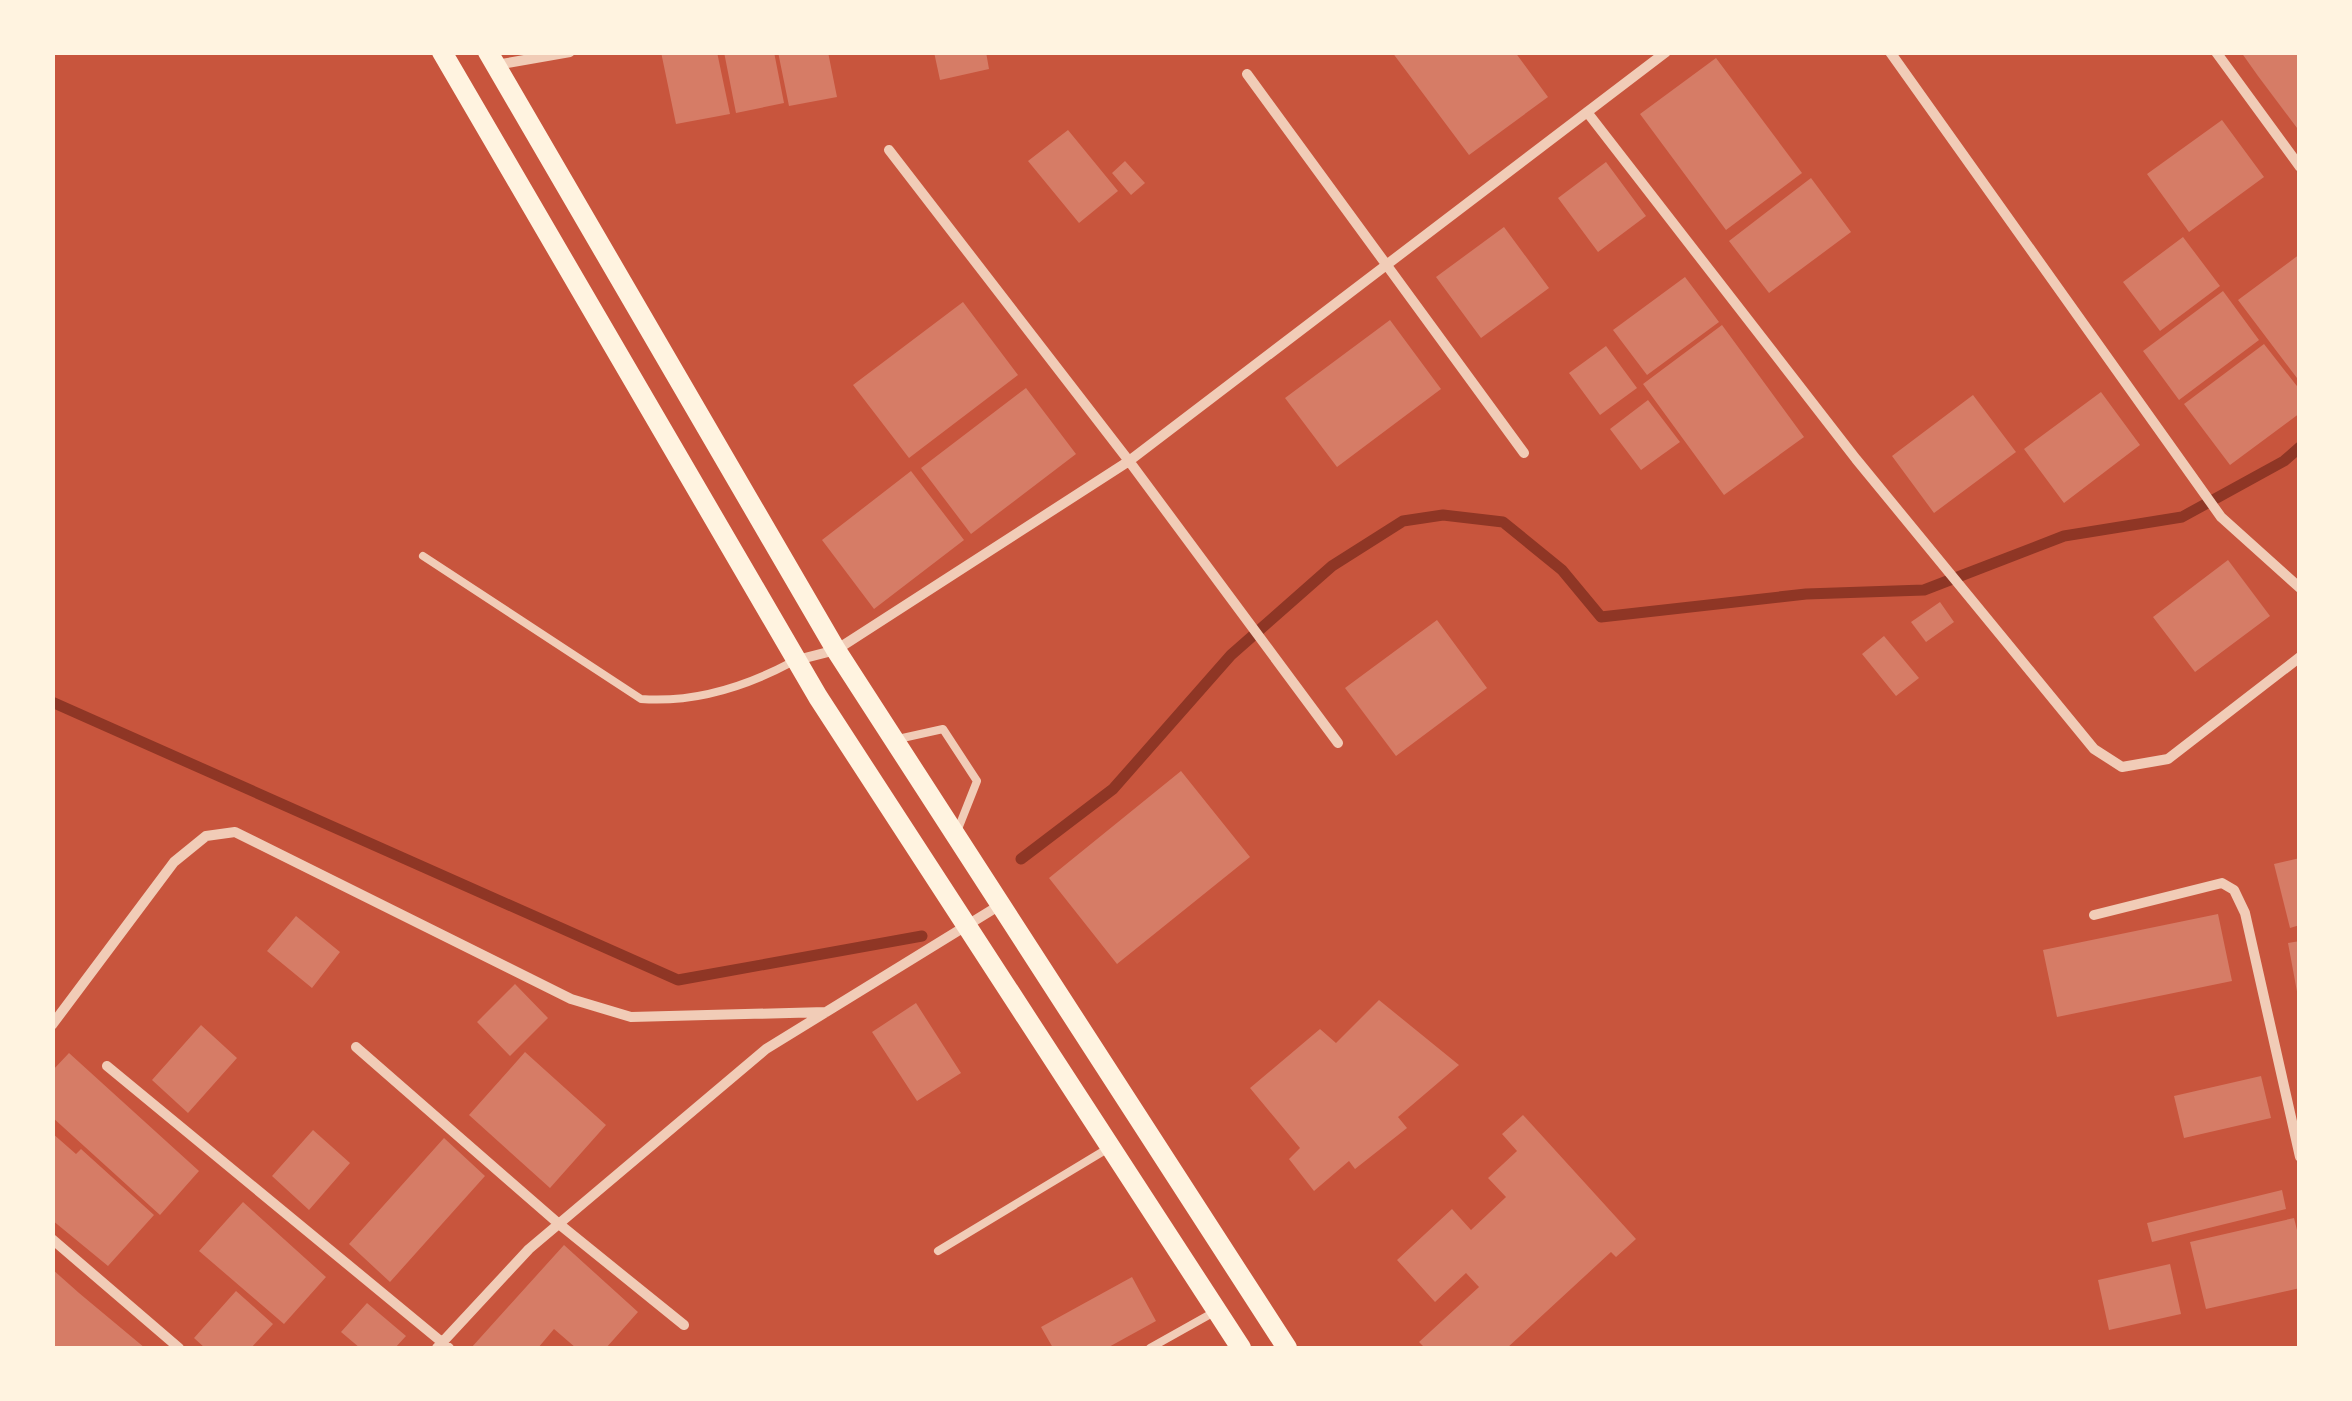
<svg xmlns="http://www.w3.org/2000/svg" width="2352" height="1401" viewBox="0 0 2352 1401" font-family="'IBM Plex Sans',sans-serif">
  <style>
    .lines { fill: none; stroke-linecap: round; stroke-linejoin: round }
    .stream { stroke: #8f3625; stroke-width: 11 }
    .building { fill: #d67c66 }
    .service { stroke: #f1ccb7; stroke-width: 8 }
    .minor { stroke: #f1ccb7; stroke-width: 10 }
    .secondary { stroke: #fff3e0; stroke-width: 20 }
  </style>
  <rect width="100%" height="100%" fill="#c8553d"/>
  <g class="lines">
    <path class="stream" d="M52,702L678,980L922,936
      M1021,859L1113,789L1231,655L1332,566L1403,521L1443,515L1503,522L1562,570L1601,617L1806,594L1924,590L2064,536L2182,517L2284,461L2300,447"/>
  </g>
  <path class="building" d="M661,52H717L730,114L676,124Z
    M724,52H774L784,103L736,113Z
    M778,52H828L837,97L789,106Z
    M934,52H986L989,69L940,80Z
    M1392,52H1515L1548,97L1469,155Z
    M2241,52H2300V132L2258,76Z
    M1716,58L1802,173L1726,230L1640,114Z
    M2222,120L2264,177L2189,232L2147,174Z
    M1068,130L1118,191L1079,223L1028,161Z
    M1125,161L1145,183L1131,195L1112,173Z
    M1606,162L1646,216L1598,252L1558,198Z
    M1811,178L1851,232L1769,293L1729,241Z
    M1504,227L1549,288L1481,338L1436,277Z
    M2183,237L2220,286L2160,331L2123,282Z
    M2300,254V382L2238,300Z
    M1685,277L1719,322L1647,375L1613,330Z
    M2223,291L2259,340L2179,400L2143,351Z
    M963,302L1018,375L909,458L853,385Z
    M1390,320L1441,389L1337,467L1285,398Z
    M1722,325L1804,437L1724,495L1643,384Z
    M2264,344L2300,390V413L2230,465L2184,404Z
    M1606,346L1637,388L1600,415L1569,373Z
    M1026,388L1076,454L971,534L921,468Z
    M2101,392L2140,445L2064,503L2024,449Z
    M1973,395L2016,452L1934,513L1892,456Z
    M1648,400L1680,442L1641,470L1610,429Z
    M911,471L964,540L874,609L822,540Z
    M2228,560L2270,616L2195,672L2153,617Z
    M1940,602L1954,622L1926,642L1911,622Z
    M1437,620L1487,688L1396,756L1345,688Z
    M1884,636L1919,678L1896,696L1862,654Z
    M1181,771L1250,857L1117,964L1049,878Z
    M2300,858V925L2290,928L2274,864Z
    M2218,914L2232,981L2057,1017L2043,950Z
    M296,916L340,952L312,988L267,951Z
    M2300,941V997H2298L2288,943Z
    M515,984L548,1018L510,1056L477,1022Z
    M1379,1000L1459,1065L1398,1117L1407,1128L1355,1169L1349,1161L1314,1191L1289,1159L1300,1148L1250,1088L1320,1029L1336,1043Z
    M916,1003L961,1073L917,1101L872,1032Z
    M201,1025L237,1058L188,1113L152,1080Z
    M525,1052L606,1125L550,1188L469,1115Z
    M69,1053L199,1171L160,1215L52,1117V1071Z
    M2261,1076L2271,1118L2184,1138L2174,1096Z
    M1523,1115L1636,1239L1616,1257L1611,1252L1507,1348H1425L1419,1342L1479,1287L1466,1273L1435,1302L1397,1260L1452,1209L1471,1230L1506,1197L1488,1178L1517,1151L1502,1134Z
    M313,1130L350,1163L309,1210L272,1176Z
    M52,1133L76,1154L81,1149L154,1215L108,1266L52,1220Z
    M444,1138L485,1176L390,1282L349,1244Z
    M2282,1190L2286,1209L2152,1242L2147,1223Z
    M243,1202L326,1277L284,1324L199,1251Z
    M2294,1218L2300,1242V1288L2206,1309L2190,1242Z
    M564,1245L638,1312L606,1348H576L554,1329L538,1348H471Z
    M2170,1264L2181,1314L2109,1330L2098,1280Z
    M52,1269L79,1293L145,1348H52Z
    M1132,1277L1156,1321L1107,1348H1053L1041,1327Z
    M236,1291L273,1324L251,1348H205L194,1338Z
    M367,1303L406,1336L395,1348H360L341,1332Z"/>
  <g class="lines">
    <path class="service" d="M423,556L641,699C695,703 745,687 792,662
      M898,739L943,729L977,781L958,829
      M938,1251L1107,1149
      M1150,1348L1216,1311"/>
    <path class="minor" d="M1890,52L2221,517L2300,588
      M2216,52L2300,167
      M496,65L570,52
      M1247,74L1524,453
      M1587,112L1856,459L2094,749L2122,767L2168,759L2300,657
      M889,150L1129,461L1338,743
      M797,660L836,650L1129,461L1666,52
      M2094,915L2222,883L2234,890L2245,913L2300,1157
      M52,1025L174,862L206,836L235,832L571,999L631,1017L826,1012
      M356,1047L559,1224L684,1325
      M107,1066L449,1348
      M52,1239L179,1348
      M437,1348L529,1249L766,1049L1000,905"/>
    <path class="secondary" d="M442,52L818,697L1241,1348
      M488,52L836,650L1287,1348"/>
  </g>
  <rect width="2352" height="1401" fill="none" stroke="#fff3e0" stroke-width="110"/>
</svg>
